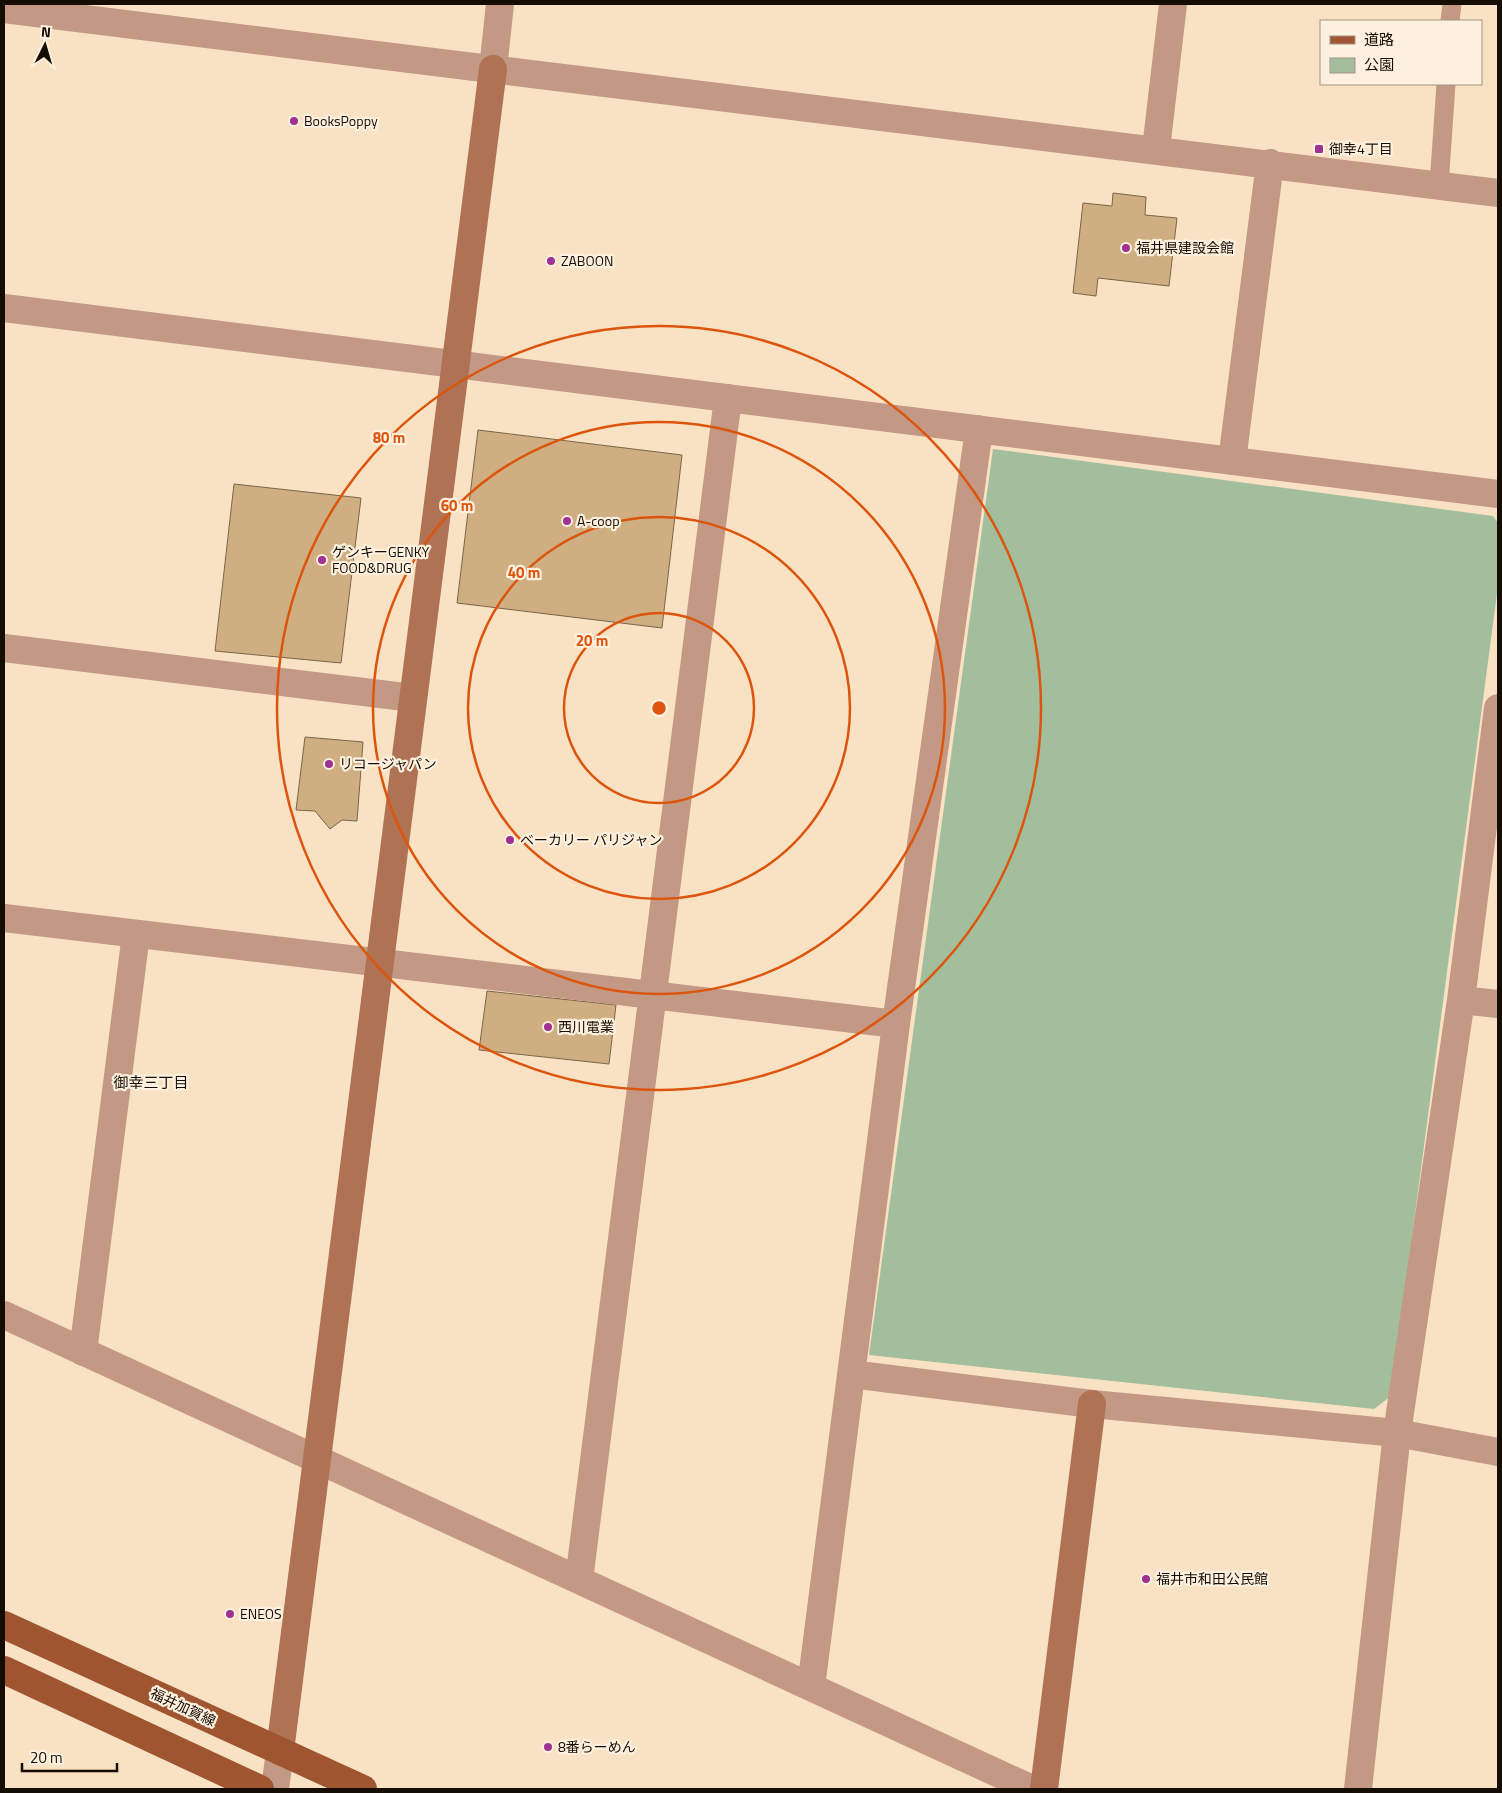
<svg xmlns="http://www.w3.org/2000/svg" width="1502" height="1793" viewBox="0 0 1502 1793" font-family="'Titillium Web','Noto Sans JP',sans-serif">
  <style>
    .green { fill: #a3be9d }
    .building { fill: #cfaf82; stroke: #7a654a }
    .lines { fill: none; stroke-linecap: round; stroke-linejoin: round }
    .lane { stroke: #c39884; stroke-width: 19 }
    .street { stroke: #c39884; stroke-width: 28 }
    .secondary { stroke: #af7254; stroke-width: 28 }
    .primary { stroke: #9f552f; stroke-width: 28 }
    .ring { fill: none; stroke: #dd550c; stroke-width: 2.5 }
    .poi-dot { fill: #9e3191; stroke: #fef0de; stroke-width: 2 }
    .labels { text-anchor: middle; stroke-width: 4.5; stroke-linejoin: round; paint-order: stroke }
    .poi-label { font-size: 14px; fill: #150d04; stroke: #fef0de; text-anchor: start }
    .street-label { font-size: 14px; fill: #150d04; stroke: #fef0de }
    .neighbourhood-label { font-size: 15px; fill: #150d04; stroke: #fef0de }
    .centre { fill: #dd550c; stroke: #fef0de; stroke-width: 2.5 }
    .ring-label { font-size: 15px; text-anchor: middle; font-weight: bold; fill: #dd550c; stroke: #fef0de; stroke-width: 4.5; stroke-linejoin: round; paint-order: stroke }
  </style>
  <rect width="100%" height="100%" fill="#f9e1c3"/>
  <path class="green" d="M993,449L1493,516L1498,523V586L1391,1396L1374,1409L869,1355Z"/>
  <path class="building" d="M1113,193L1146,197L1145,215L1177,218L1169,286L1098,278L1096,296L1073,293L1083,203L1112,206Z
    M478,430L682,455L662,628L457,603Z
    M234,484L361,498L341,663L215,651Z
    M305,737L363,742L357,821L342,820L330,829L315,811L296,810Z
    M487,991L616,1005L609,1064L479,1050Z"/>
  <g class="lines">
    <path class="lane" d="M1450,21L1452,4
      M1439,185L1446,84"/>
    <path class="street" d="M4,9L1498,193
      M493,69L500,4
      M1156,149L1173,4
      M4,308L1498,494
      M1232,461L1270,163
      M4,648L413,698
      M4,918L896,1024
      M1461,1000L1498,1004
      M4,1315L1032,1789
      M83,1352L136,934
      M851,1374L1092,1404L1397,1433L1498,1452
      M579,1580L728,398
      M811,1687L896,1024L979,429
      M275,1789L280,1751
      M1358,1789L1397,1433L1461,1000L1498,708"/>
    <path class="secondary" d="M280,1751L493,69
      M1044,1789L1092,1404"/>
    <path class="primary" d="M4,1625L363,1789
      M4,1670L260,1789"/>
  </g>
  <g class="ring">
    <circle cx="659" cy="708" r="95"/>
    <circle cx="659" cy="708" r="191"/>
    <circle cx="659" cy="708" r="286"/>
    <circle cx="659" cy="708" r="382"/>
  </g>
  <g class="poi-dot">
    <circle cx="294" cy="121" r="5"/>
    <rect x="1314" y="144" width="10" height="10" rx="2.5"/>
    <circle cx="1126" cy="248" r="5"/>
    <circle cx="551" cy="261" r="5"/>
    <circle cx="567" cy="521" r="5"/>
    <circle cx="322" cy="560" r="5"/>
    <circle cx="329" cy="764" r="5"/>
    <circle cx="510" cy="840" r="5"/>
    <circle cx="548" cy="1027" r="5"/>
    <circle cx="1146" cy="1579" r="5"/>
    <circle cx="230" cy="1614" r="5"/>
    <circle cx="548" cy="1747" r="5"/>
  </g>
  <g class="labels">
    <g class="poi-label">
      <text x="304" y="126">BooksPoppy</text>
      <text x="1329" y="154">御幸4丁目</text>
      <text x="1136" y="253">福井県建設会館</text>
      <text x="561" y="266">ZABOON</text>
      <text x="577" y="526">A-coop</text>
      <text x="332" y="557">ゲンキーGENKY<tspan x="332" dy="16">FOOD&amp;DRUG</tspan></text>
      <text x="339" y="769">リコージャパン</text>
      <text x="520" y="845">ベーカリー パリジャン</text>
      <text x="558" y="1032">西川電業</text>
      <text x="1156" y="1584">福井市和田公民館</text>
      <text x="240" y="1619">ENEOS</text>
      <text x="558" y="1752">8番らーめん</text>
    </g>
    <g class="street-label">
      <text transform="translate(183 1707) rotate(25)" y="5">福井加賀線</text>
    </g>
    <g class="neighbourhood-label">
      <text x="151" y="1088">御幸三丁目</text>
    </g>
  </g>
  <circle cx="659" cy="708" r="8" class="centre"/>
  <g class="ring-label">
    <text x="389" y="443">80 m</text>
    <text x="457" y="511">60 m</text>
    <text x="524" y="578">40 m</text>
    <text x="592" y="646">20 m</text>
  </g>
  <rect width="1502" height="1793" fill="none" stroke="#150d04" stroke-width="10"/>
  <rect x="1320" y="20" width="162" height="65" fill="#fef0de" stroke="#a19587"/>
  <rect x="1330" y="36" width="25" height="8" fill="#9f552f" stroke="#a19587"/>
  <text x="1364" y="45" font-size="15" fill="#150d04">道路</text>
  <rect x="1330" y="58" width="25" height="15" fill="#a3be9d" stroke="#a19587"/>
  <text x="1364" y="70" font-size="15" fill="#150d04">公園</text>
  <g transform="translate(45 45) rotate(5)" stroke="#fef0de" stroke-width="4" paint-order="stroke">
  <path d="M0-4L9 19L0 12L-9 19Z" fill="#150d04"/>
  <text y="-8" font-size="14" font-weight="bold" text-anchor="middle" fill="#150d04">N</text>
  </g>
  <path d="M22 1763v8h95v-8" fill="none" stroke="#150d04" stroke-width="2.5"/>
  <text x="30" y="1763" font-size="15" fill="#150d04" stroke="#fef0de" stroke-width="4" paint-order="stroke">20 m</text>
</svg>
